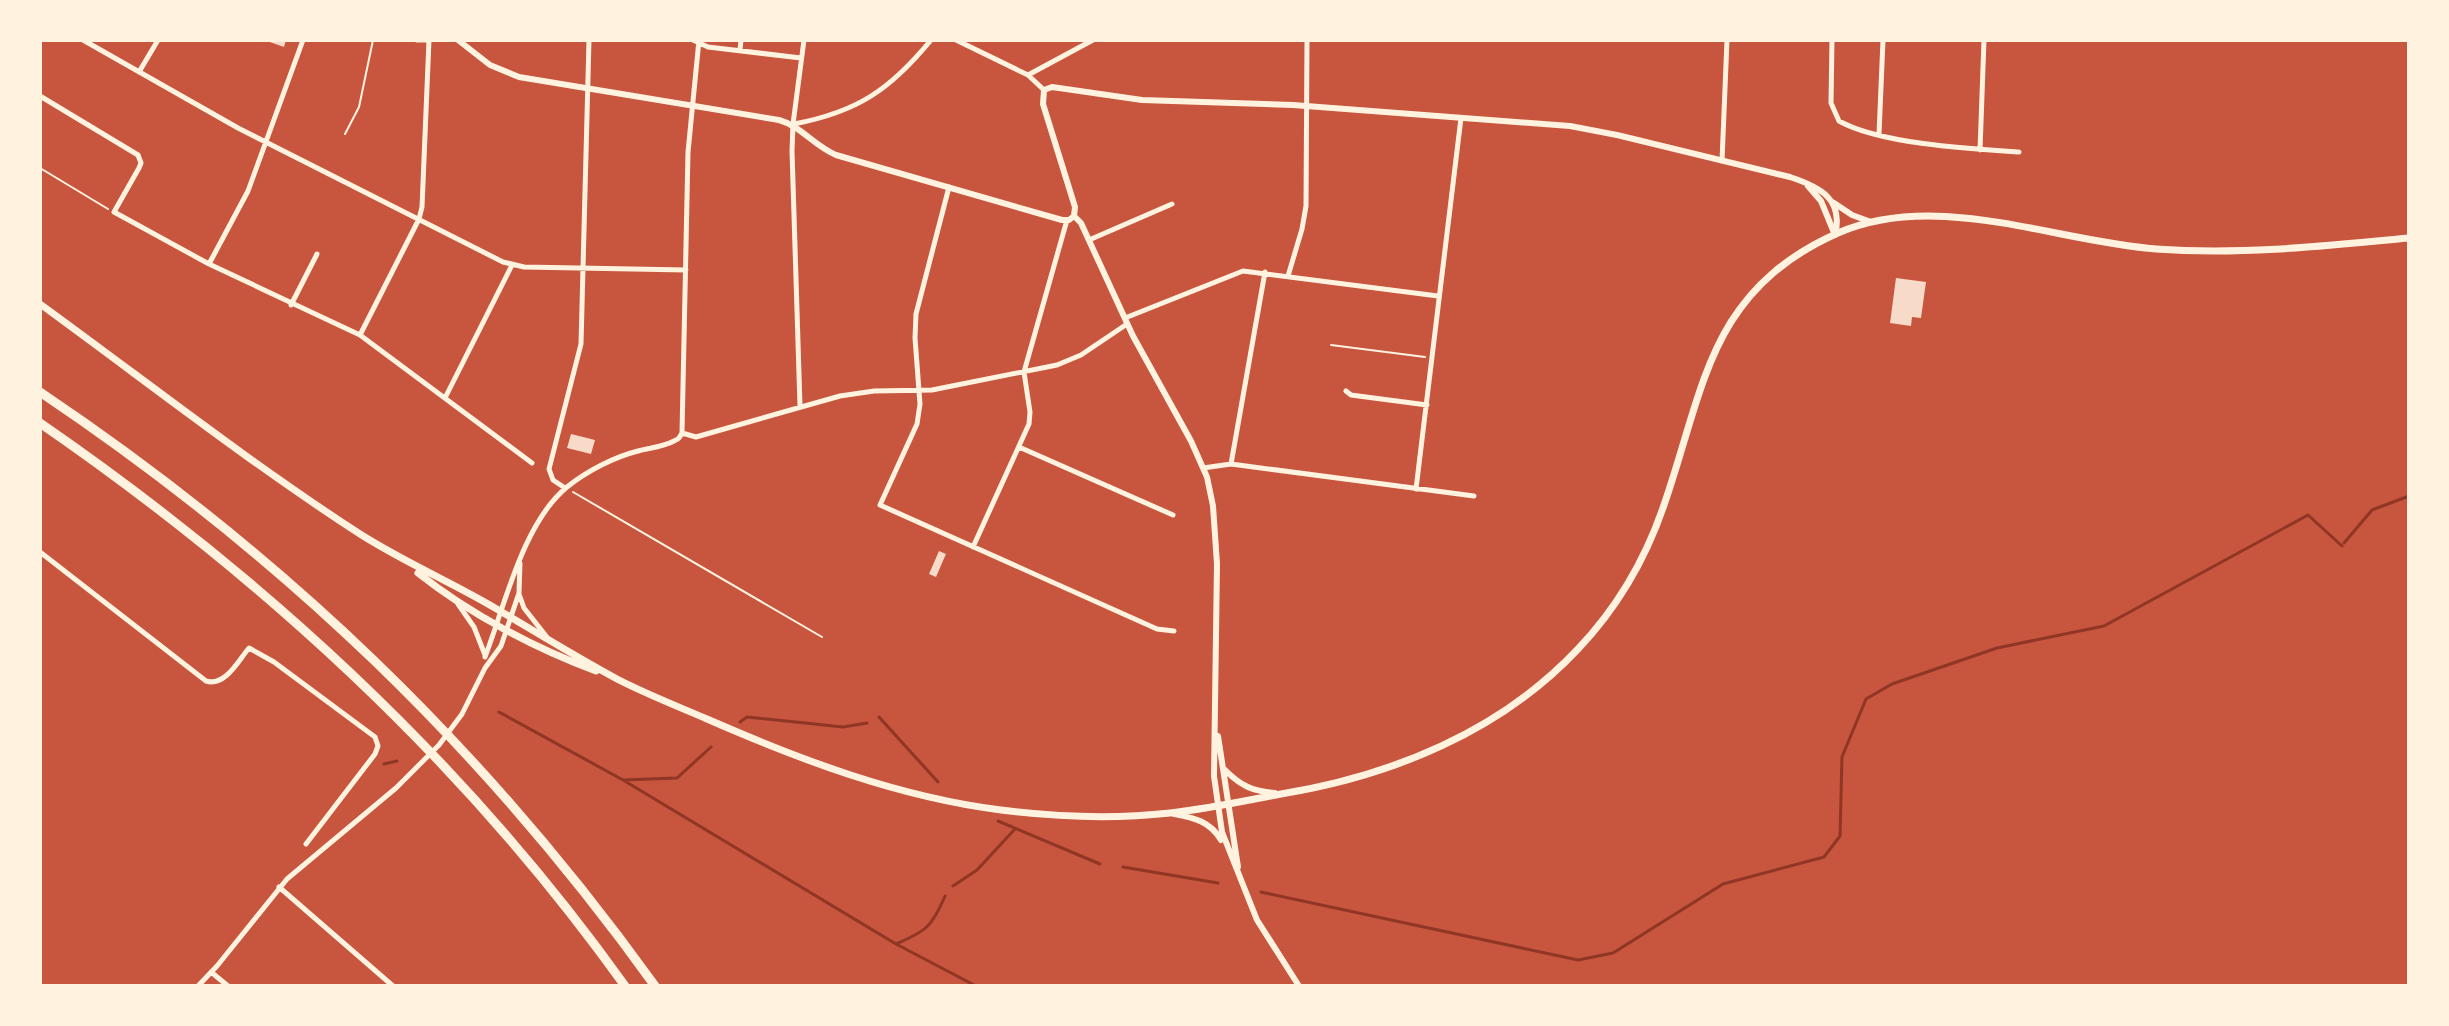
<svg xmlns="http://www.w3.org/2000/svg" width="2449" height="1026" viewBox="0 0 2449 1026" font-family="'Varela Round',sans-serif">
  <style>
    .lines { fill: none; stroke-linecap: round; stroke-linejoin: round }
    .stream { stroke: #8f3625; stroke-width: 3 }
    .building { fill: #f7dbc8 }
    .path { stroke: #fff3e0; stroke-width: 2 }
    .minor { stroke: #fff3e0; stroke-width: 5 }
    .tertiary { stroke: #fff3e0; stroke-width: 6 }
    .secondary { stroke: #fff3e0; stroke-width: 7 }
    .motorway { stroke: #fff3e0; stroke-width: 9 }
  </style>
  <rect width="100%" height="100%" fill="#c8553d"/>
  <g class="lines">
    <path class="stream" d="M2344,543L2372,510L2409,496
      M499,712L623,780L677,778L711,747
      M879,717L938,782
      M740,722L747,717L843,727L867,723
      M384,764L397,761
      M623,780L896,944C926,931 932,927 945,896
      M998,821L1100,864
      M1123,867L1218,883
      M953,886L977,870L1014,830
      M1261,892L1578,960L1613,953L1723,884L1824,857L1840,836L1842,757L1866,699L1892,684L1997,648L2104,626L2308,515L2342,546
      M896,944L976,986"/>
  </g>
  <path class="building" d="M264,40H286L284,47Z
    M1896,278L1926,282L1921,318L1912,317L1911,326L1890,323Z
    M571,434L595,440L591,454L567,448Z
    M939,551L946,554L936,577L929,574Z"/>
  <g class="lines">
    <path class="path" d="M345,134L359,107L373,40
      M40,168L108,209
      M1331,345L1425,357
      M573,492L822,637"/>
    <path class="minor" d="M83,40L238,128L503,262L524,267L686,270
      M417,40H429
      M693,40L708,47L801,58
      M956,40L1028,75L1044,90
      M1832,40L1831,103L1839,121C1880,144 1971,149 2019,152
      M740,50L741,40
      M139,72L158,40
      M1028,75L1093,40
      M40,96L138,155L141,163L139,168L114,212L209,264L360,335L532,463
      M794,124C857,112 890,90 931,40
      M1879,134L1883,40
      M1980,150L1984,40
      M1722,161L1727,40
      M949,187L916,314L915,338L920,404L917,424L880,505L1157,629L1174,631
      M1089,240L1172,204
      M209,264L248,191L303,40
      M1288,276L1302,229L1306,206L1307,40
      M291,305L317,254
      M1125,318L1243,271L1438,296
      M360,335L419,219L422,207L429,40
      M1346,391L1351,395L1427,405
      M445,398L512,265
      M800,406L792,151L793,124L804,40
      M682,433L696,437L840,396L874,391L932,390L1057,365L1081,355L1127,324
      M682,433L688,152L699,40
      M1019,447L1173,515
      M1231,464L1265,272
      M1203,468L1231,464L1474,496
      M565,488L553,480L549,469L581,344L589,40
      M1416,489L1461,118
      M973,547L1029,424L1030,412L1024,372L1067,220
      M40,552L206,681C225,687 238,661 249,648L274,662L375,737L378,746L375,754L306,844
      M519,594L524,608L546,636
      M458,604L474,627L485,655
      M485,657C505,605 523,523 567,487C587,471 614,457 638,451C649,448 663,447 674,441C680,438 679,438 682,433
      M279,887L393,986
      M211,972L228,986
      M198,986L217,966L287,879L396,788L439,745L462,714L485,668L501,646L519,593L520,563"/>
    <path class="tertiary" d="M458,40L490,65L519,77L779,120C801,126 814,146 836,155L1062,220H1069L1074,216
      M1808,186L1821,201L1835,235
      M1834,203L1852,215L1871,222
      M1218,736L1238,867
      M1225,770C1241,786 1252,791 1275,793
      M1174,814C1194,818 1210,821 1221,840
      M1299,986L1257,920L1222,832L1214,776L1217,564L1213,506L1207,477L1191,441L1133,336L1081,223L1074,216L1075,207L1043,104L1044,90L1052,87L1142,100L1293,105L1570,126L1617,135L1790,177C1820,187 1844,199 1835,235"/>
    <path class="secondary" d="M40,304C146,381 250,463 360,534C404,562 451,582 495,608C536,632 576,657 617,679C646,694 677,706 707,719C801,760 898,797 1001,810C1056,817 1115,819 1170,813C1207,809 1244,801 1281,794C1391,776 1500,732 1578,649C1617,608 1646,558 1664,505C1705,387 1708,291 1838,233C1936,190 2054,241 2156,249C2241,255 2325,246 2409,238
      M418,573C470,614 534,648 596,671"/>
    <path class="motorway" d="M40,392C284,556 483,747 655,986
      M40,423C266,579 465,762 625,986"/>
  </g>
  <rect width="2449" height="1026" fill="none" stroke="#fff3e0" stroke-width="84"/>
</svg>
